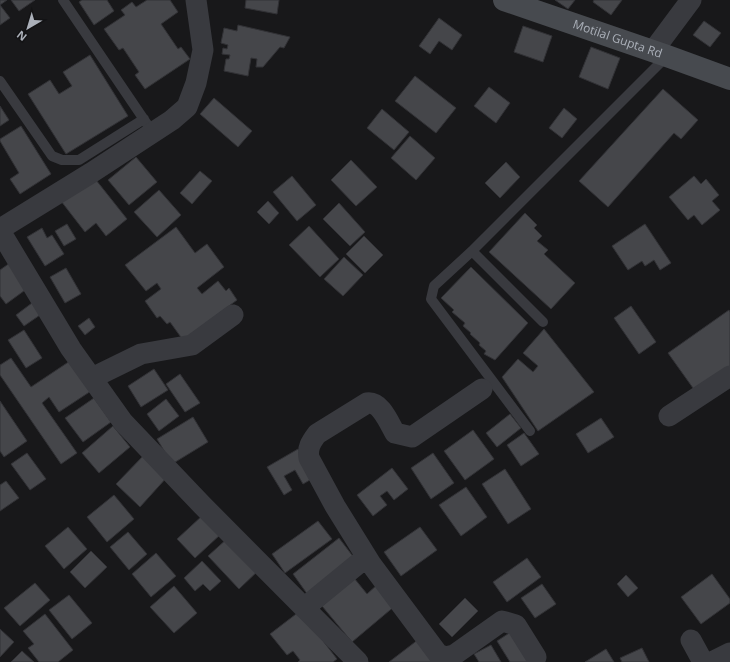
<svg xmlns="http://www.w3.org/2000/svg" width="730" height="662" font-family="'Open Sans',sans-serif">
<rect width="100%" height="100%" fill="#18181a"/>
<!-- building -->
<path fill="#45464a" stroke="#323236" d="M 0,0 L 7,0 L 0,5 L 10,18 L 0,25 Z
M 11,0 L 35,0 L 19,11 Z
M 82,0 L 107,0 L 114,11 L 94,25 L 79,2 Z
M 147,0 L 170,0 L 178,12 L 161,24 L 178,49 L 181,47 L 190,59 L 145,89 L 135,75 L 139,72 L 123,48 L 119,50 L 104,29 L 125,15 L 121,10 L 132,2 L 136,7 Z
M 246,0 L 279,0 L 277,14 L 245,8 Z
M 555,0 L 575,0 L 568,9 Z
M 594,0 L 622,0 L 611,15 L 593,2 Z
M 439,18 L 462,35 L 452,50 L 439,41 L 430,54 L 419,46 Z
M 704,21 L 721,33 L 710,47 L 693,35 Z
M 238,25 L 290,37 L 284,48 L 280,47 L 263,67 L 256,67 L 257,59 L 251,58 L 248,76 L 224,71 L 226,59 L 229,59 L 230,55 L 222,54 L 223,48 L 227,49 L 228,45 L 221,43 L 224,28 L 237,31 Z
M 523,26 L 552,36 L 543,62 L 514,52 Z
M 591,47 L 620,58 L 608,89 L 579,77 Z
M 90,55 L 128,116 L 66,154 L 28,94 L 50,80 L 59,94 L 72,86 L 63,72 Z
M 415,76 L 456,108 L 436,133 L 395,101 Z
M 489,87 L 510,103 L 496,123 L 474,106 Z
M 663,89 L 698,120 L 681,139 L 674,133 L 608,207 L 579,181 Z
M 214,98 L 252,131 L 238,147 L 200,114 Z
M 0,106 L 9,120 L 0,126 Z
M 564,108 L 577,119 L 562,138 L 549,128 Z
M 382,109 L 409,132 L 394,150 L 367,128 Z
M 21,126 L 51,174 L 20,194 L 10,179 L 19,173 L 0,141 L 0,139 Z
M 410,136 L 435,158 L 416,180 L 391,158 Z
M 136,157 L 157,182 L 129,205 L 108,180 Z
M 351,160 L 377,187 L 356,206 L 331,180 Z
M 506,162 L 520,177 L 500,198 L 485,183 Z
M 200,171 L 212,181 L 192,204 L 180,193 Z
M 292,176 L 316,205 L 297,221 L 273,192 Z
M 694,176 L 701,184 L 706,179 L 719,195 L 712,201 L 720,210 L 702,225 L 694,215 L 688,220 L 669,197 Z
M 96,180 L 127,219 L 106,236 L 96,223 L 85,232 L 61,201 Z
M 159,190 L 181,215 L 157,237 L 134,212 Z
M 268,201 L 279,213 L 269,224 L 257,212 Z
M 339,203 L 365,232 L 350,246 L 323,219 Z
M 525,213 L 537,225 L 534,228 L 542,236 L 537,241 L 548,250 L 544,254 L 575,283 L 551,309 L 489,252 Z
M 67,224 L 76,239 L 64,246 L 55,231 Z
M 645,224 L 671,263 L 660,270 L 654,260 L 645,266 L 642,261 L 628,270 L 612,246 Z
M 309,226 L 339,259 L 320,277 L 289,245 Z
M 176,227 L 195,253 L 207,244 L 224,267 L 197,288 L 202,294 L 218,281 L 226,291 L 229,288 L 237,300 L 183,340 L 170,322 L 167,324 L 160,316 L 157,318 L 145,301 L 161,289 L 157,283 L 146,291 L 125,265 Z
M 42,228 L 47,238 L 52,235 L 64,254 L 45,266 L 27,237 Z
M 364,236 L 383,255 L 365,273 L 346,254 Z
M 344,257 L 363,275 L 343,296 L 324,279 Z
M 14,260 L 32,285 L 6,304 L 0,296 L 0,270 Z
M 471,267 L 528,323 L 495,360 L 484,354 L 486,351 L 479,345 L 480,343 L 470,334 L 471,333 L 463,326 L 465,323 L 452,312 L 454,310 L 441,298 Z
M 66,268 L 81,294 L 65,303 L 50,277 Z
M 32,303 L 40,315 L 24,326 L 16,315 Z
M 631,306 L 656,342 L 639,354 L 614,318 Z
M 729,310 L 730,312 L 730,372 L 698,395 L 668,353 Z
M 89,318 L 95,327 L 85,335 L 78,326 Z
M 544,329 L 594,392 L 538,431 L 502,377 L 518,359 L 533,372 L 538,366 L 523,353 Z
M 24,330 L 42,358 L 26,368 L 8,340 Z
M 11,358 L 31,387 L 70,361 L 91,391 L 59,412 L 49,397 L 42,403 L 77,453 L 61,464 L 0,375 L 0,365 Z
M 154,369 L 168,390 L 141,407 L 128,386 Z
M 180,374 L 200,403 L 185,412 L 166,384 Z
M 94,398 L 111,422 L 83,442 L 65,418 Z
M 166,399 L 179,416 L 159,431 L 147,414 Z
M 0,401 L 27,441 L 4,457 L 0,451 Z
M 510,414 L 521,428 L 497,447 L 486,433 Z
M 193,417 L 208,442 L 172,464 L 157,439 Z
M 601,418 L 614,437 L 588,453 L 576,434 Z
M 113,426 L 130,447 L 99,473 L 82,453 Z
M 473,430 L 494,459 L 465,480 L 444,451 Z
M 524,433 L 539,454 L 521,466 L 507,445 Z
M 298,449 L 315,477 L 303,484 L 295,470 L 284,476 L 292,490 L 284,495 L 267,467 Z
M 27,453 L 46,479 L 30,490 L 11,464 Z
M 433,453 L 454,483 L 431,499 L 411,468 Z
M 145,454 L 168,476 L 140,507 L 116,484 Z
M 392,468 L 408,489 L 394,500 L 387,491 L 380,496 L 387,505 L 373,516 L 357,495 Z
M 505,469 L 531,509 L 508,524 L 482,484 Z
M 6,481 L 19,498 L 0,511 L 0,485 Z
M 466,487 L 487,517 L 461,536 L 439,505 Z
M 114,495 L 134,519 L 107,542 L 87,517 Z
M 203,515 L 221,534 L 195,558 L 177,539 Z
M 318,521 L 332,539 L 285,573 L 272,554 Z
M 68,527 L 87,549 L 64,569 L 45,546 Z
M 420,527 L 437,550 L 401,576 L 384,552 Z
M 128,532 L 147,554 L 129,570 L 110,547 Z
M 229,537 L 259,570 L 239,589 L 208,556 Z
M 339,538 L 355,559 L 308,595 L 293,574 Z
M 91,551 L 107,567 L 85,588 L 70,572 Z
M 156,553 L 176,576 L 151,597 L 132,574 Z
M 527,558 L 541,577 L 507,602 L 493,582 Z
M 202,561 L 221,581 L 210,591 L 203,584 L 195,591 L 184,578 Z
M 712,574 L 730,599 L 730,603 L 701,624 L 681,597 Z
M 626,575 L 638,588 L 628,597 L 617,584 Z
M 354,578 L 367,594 L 378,584 L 396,605 L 352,642 L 322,606 Z
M 35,583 L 50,600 L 20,626 L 4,608 Z
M 542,584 L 556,604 L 535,618 L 521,598 Z
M 174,586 L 197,613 L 174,633 L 150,607 Z
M 69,595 L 92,623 L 72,639 L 49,610 Z
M 465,598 L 478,611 L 452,637 L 439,624 Z
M 300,611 L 337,659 L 333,662 L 298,662 L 300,660 L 293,651 L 287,655 L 270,634 Z
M 45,614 L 73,650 L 58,662 L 39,662 L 28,648 L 34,644 L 23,631 Z
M 0,629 L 14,642 L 0,657 Z
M 514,630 L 534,662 L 510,662 L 497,641 Z
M 419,639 L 434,662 L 389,662 Z
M 491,645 L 501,662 L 479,662 L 474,654 Z
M 642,648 L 649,662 L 622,662 L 620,658 Z
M 606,649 L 614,662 L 585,662 Z
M 22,651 L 34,662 L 11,662 Z"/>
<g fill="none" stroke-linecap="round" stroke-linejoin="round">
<!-- lane -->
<path stroke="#393a3f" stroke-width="10" d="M 63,0 L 147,124
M 0,81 L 52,156 L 62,160 L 79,160 L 144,119
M 472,251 L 543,322
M 530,431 L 431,299 L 434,286 L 472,251 L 667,56"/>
<!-- street -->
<path stroke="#393a3f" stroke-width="21" d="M 653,51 L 691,0
M 0,229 L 91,173 L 172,120 L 187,107 L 196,83 L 203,50 L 196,0
M 0,231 L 71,349 L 123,422 L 202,505 L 358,662
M 92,378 L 141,354 L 192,345 L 233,315
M 669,416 L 730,376
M 371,564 L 335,506 L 309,458 C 307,448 311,442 317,434 L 367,403 C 381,401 389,423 395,433 L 412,437 L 482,389
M 304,608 L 359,563 L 364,562 L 371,564 L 438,654 L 446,657 L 454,655 L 502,621 L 516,625 L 536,657
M 691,640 L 703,662
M 712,662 L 730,653"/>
<!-- secondary -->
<path stroke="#474a4f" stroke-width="22" id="s1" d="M 504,0 L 667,56 L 730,79"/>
</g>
<g text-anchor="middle" stroke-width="3" stroke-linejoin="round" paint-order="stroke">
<!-- street labels -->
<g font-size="12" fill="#abb0b9" stroke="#131315">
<text dy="4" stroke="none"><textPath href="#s1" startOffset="120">Motilal Gupta Rd</textPath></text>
</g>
</g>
<!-- north arrow -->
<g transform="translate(28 28) rotate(218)" stroke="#131315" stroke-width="3" paint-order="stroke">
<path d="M0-3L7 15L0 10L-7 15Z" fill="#abb0b9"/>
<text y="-6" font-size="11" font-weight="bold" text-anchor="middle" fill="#abb0b9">N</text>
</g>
</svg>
